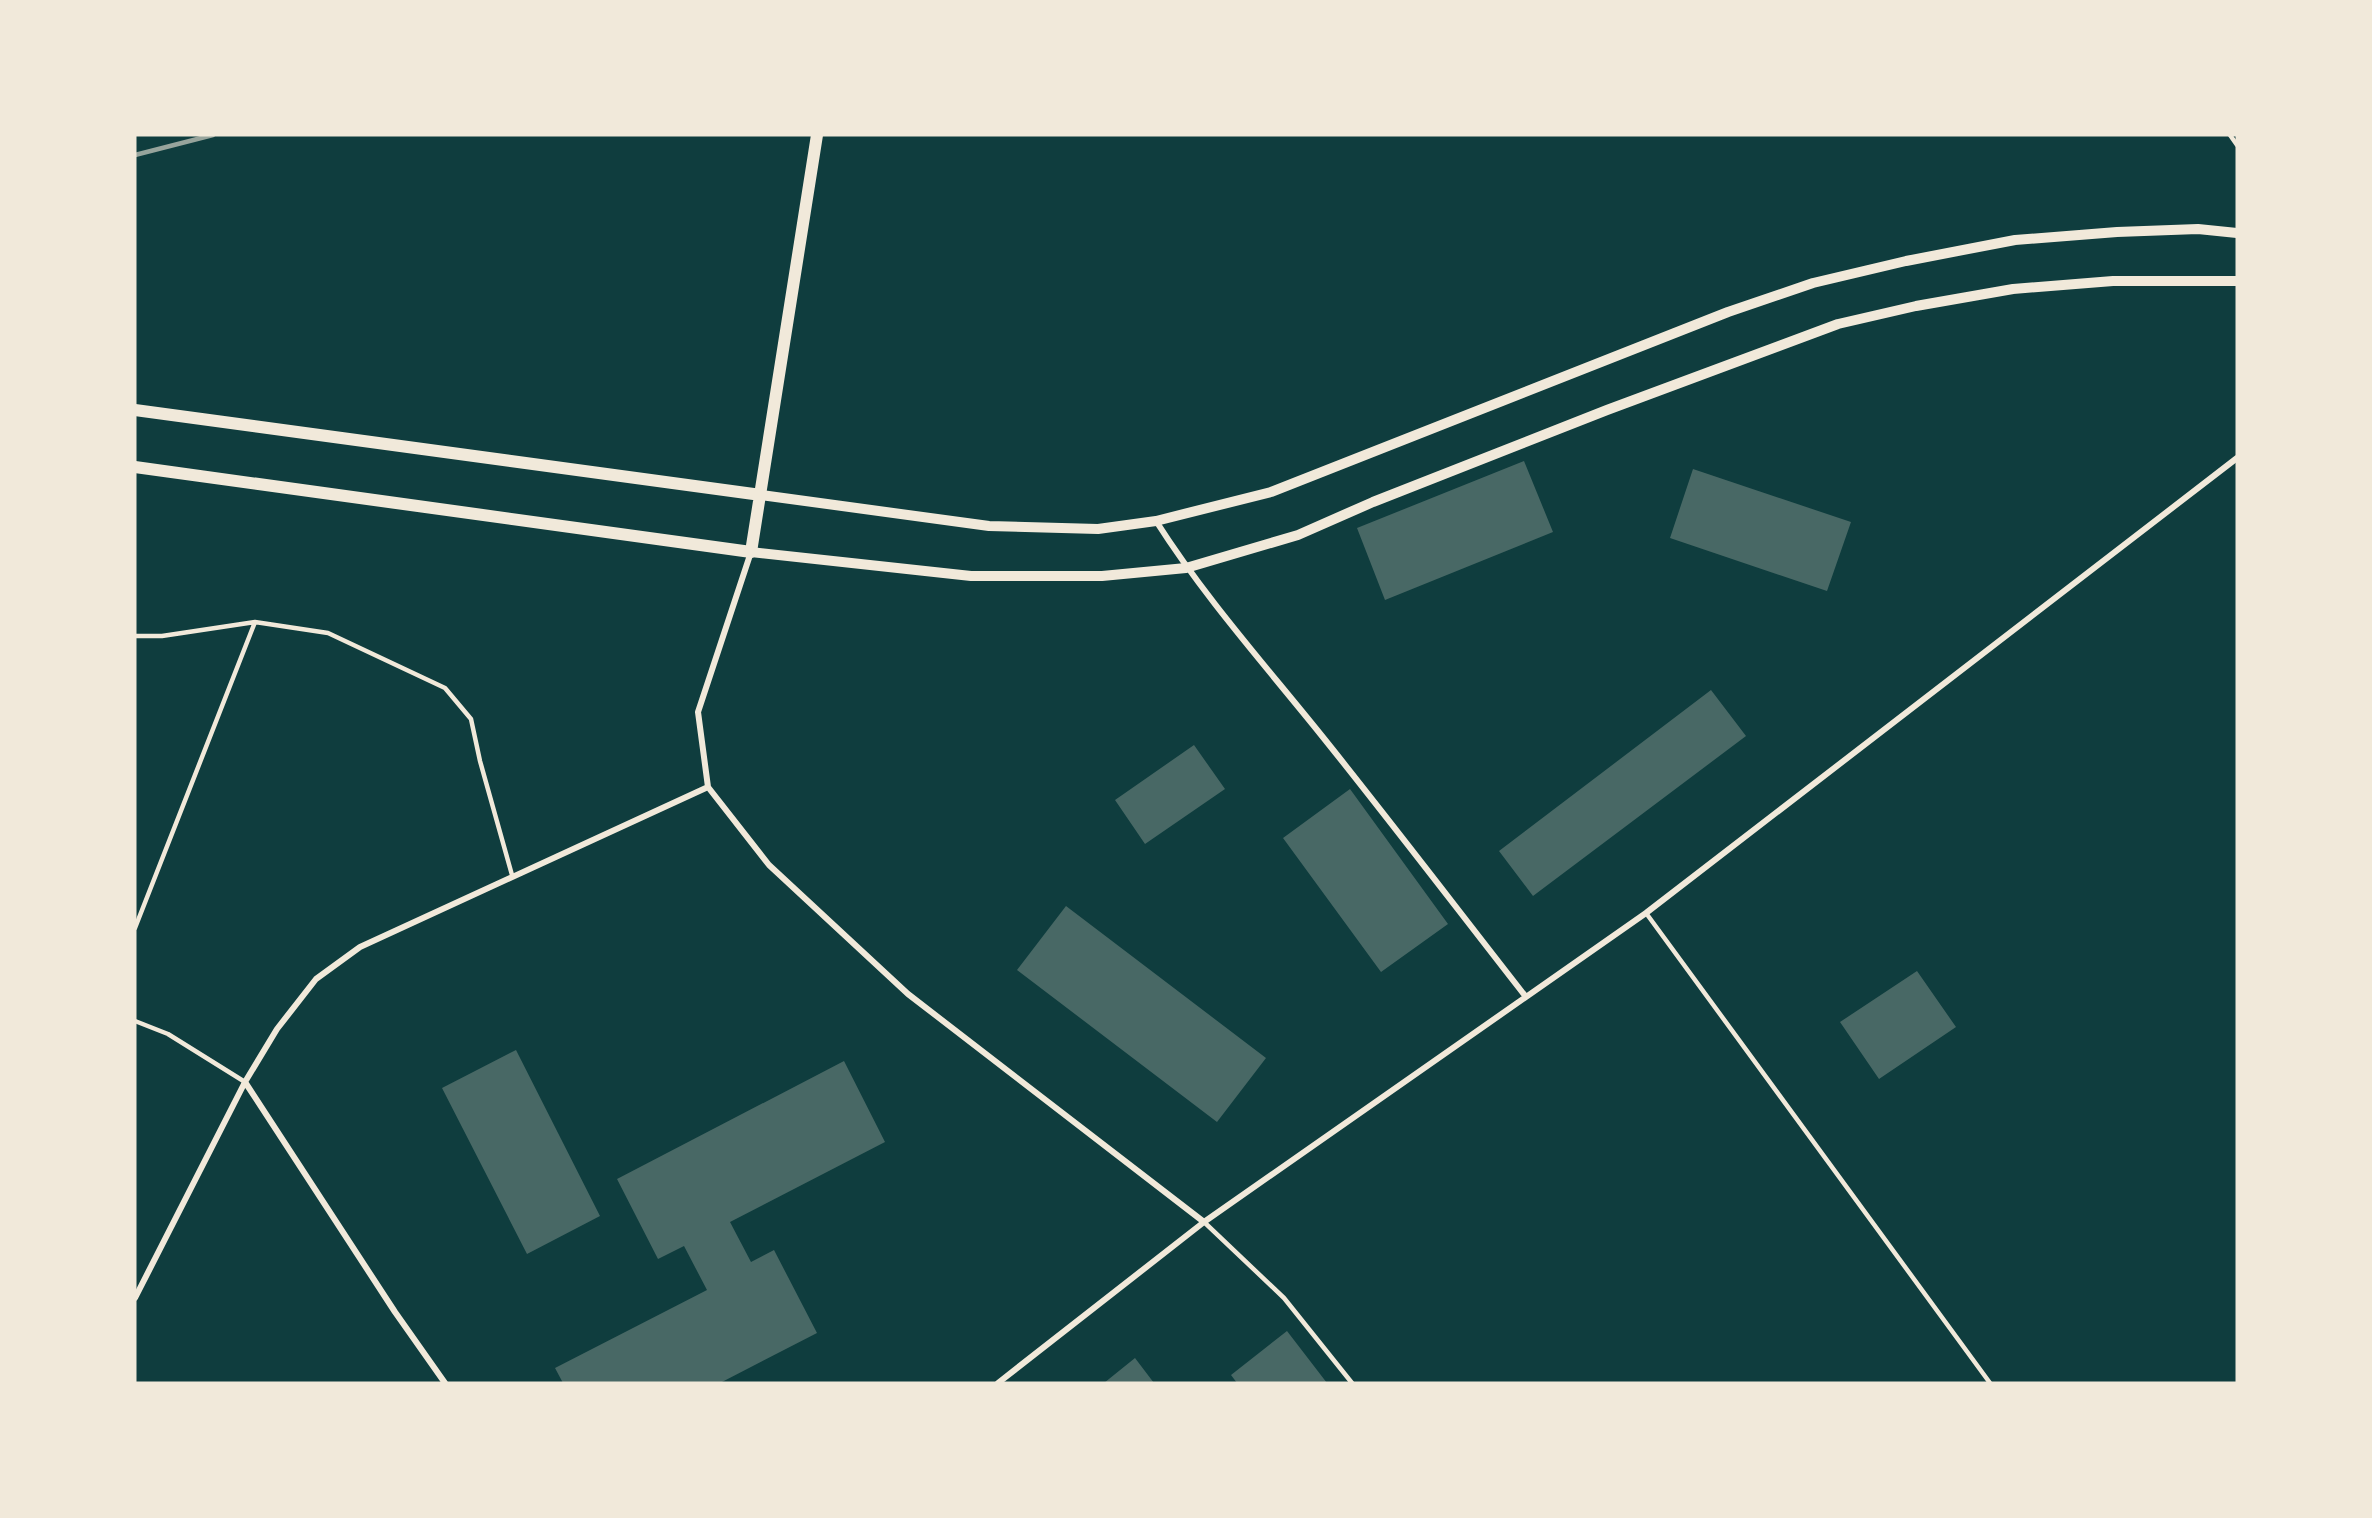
<svg xmlns="http://www.w3.org/2000/svg" width="2372" height="1518" font-family="'Golos Text',sans-serif">
<rect width="100%" height="100%" fill="#0f3d3e"/>
<!-- building -->
<path fill="#486865" d="M 1524,461 L 1553,532 L 1385,600 L 1357,528 Z
M 1693,469 L 1851,522 L 1827,591 L 1670,538 Z
M 1711,690 L 1746,736 L 1533,896 L 1499,851 Z
M 1194,745 L 1225,789 L 1145,844 L 1115,800 Z
M 1350,789 L 1448,924 L 1381,972 L 1283,838 Z
M 1066,906 L 1266,1058 L 1217,1122 L 1017,970 Z
M 1917,971 L 1956,1027 L 1879,1079 L 1840,1022 Z
M 516,1050 L 600,1216 L 527,1254 L 442,1088 Z
M 844,1061 L 885,1142 L 730,1222 L 751,1262 L 774,1250 L 817,1333 L 720,1383 L 563,1383 L 555,1368 L 707,1290 L 684,1246 L 658,1259 L 617,1179 Z
M 1287,1331 L 1327,1383 L 1237,1383 L 1231,1375 Z
M 1135,1358 L 1154,1383 L 1104,1383 Z"/>
<g fill="none" stroke-linecap="round" stroke-linejoin="round">
<!-- service -->
<path stroke="#f1e9da" stroke-width="4.5" d="M 2230,135 L 2237,145
M 135,636 L 162,636 L 255,622 L 328,633 L 445,688 L 471,719 L 480,761 L 512,875
M 1646,913 L 1990,1383
M 135,928 L 255,622
M 135,1021 L 168,1034 L 245,1082
M 1204,1222 L 1284,1298 L 1352,1383"/>
<!-- minor -->
<path stroke="#f1e9da" stroke-width="6" d="M 1156,521 C 1205,598 1265,665 1322,736 C 1391,822 1458,910 1526,997
M 751,552 L 698,712 L 708,787 L 769,865 L 908,994 L 1204,1222 L 1646,913 L 2237,458
M 245,1082 L 395,1312 L 445,1383
M 135,1298 L 245,1082 L 277,1029 L 316,979 L 360,947 L 708,787
M 998,1383 L 1204,1222"/>
<!-- tertiary -->
<path stroke="#f1e9da" stroke-width="10" d="M 761,495 L 989,526 L 1098,529 L 1156,521 L 1271,492 L 1728,312 L 1813,283 L 1906,261 L 2015,240 L 2117,232 L 2198,229 L 2237,233
M 751,552 L 971,576 L 1102,576 L 1186,568 L 1298,535 L 1373,502 L 1607,410 L 1838,324 L 1916,306 L 2013,289 L 2113,281 L 2237,281"/>
<!-- secondary -->
<path stroke="#f1e9da" stroke-width="12" d="M 135,410 L 761,495
M 135,467 L 751,552 L 817,135"/>
<!-- rail -->
<path stroke="#97a49c" stroke-width="4.5" d="M 135,155 L 213,135"/>
</g>
<!-- border -->
<rect width="2372" height="1518" fill="none" stroke="#f1e9da" stroke-width="273"/>
</svg>
